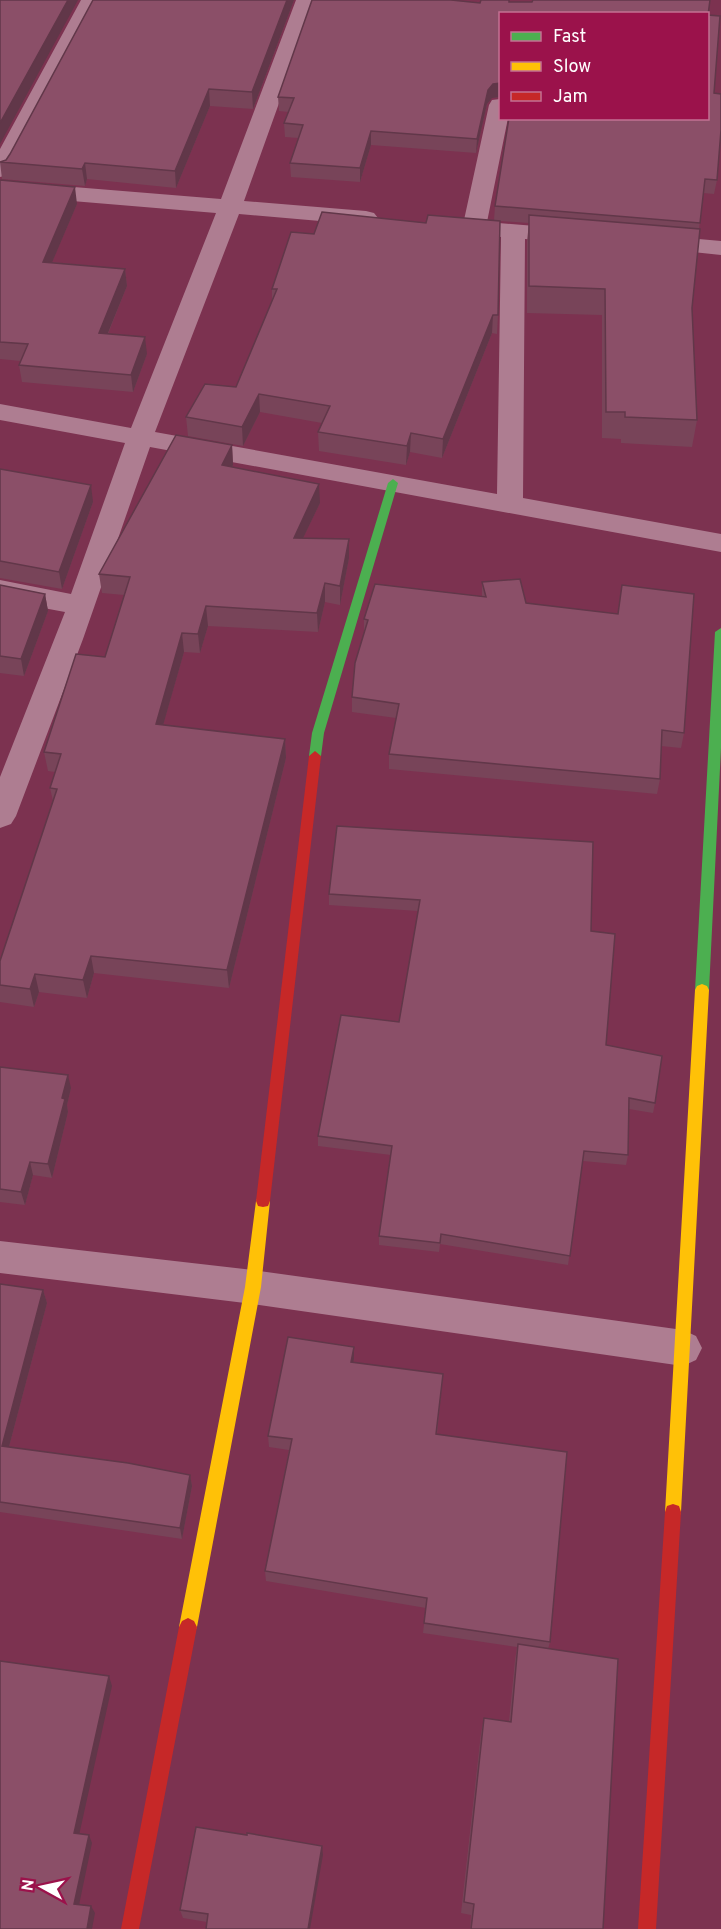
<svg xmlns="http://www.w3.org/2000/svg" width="721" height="1929" font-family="Overpass,sans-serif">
<rect width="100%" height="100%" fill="#7c3250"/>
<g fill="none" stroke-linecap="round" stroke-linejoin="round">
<!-- street -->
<path fill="#ae7d91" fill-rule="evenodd" d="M 81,0 L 101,0 L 11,170 L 8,175 L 0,177 L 0,149 Z
M 296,0 L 316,0 L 244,201 L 366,211 L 374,213 L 378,218 L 374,223 L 366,225 L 239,214 L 155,432 L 497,494 L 501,237 L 448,231 L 444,226 L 448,221 L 464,220 L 489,105 L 492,100 L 500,99 L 500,118 L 508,118 L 487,222 L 572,229 L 580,231 L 584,236 L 580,241 L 572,243 L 525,239 L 523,498 L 721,534 L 721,552 L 150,447 L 83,639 L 16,816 L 11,824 L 0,828 L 0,777 L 65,612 L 0,600 L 0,580 L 71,594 L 125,443 L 0,420 L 0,404 L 131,428 L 216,213 L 0,195 L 0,181 L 221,199 Z
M 654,235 L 721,241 L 721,255 L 646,247 L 642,242 L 646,237 Z
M 0,1241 L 253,1270 L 683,1330 L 696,1336 L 702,1348 L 696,1360 L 683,1366 L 253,1304 L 0,1273 Z"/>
<!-- fast -->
<path fill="#4caf50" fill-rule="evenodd" d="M 393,479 L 398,483 L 324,733 L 321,756 L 315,761 L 309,756 L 312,733 L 388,483 Z
M 721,628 L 721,748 L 709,990 L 707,994 L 697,994 L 695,990 L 715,632 Z"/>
<!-- slow -->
<path fill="#ffc107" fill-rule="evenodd" d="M 702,984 L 707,986 L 709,990 L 681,1512 L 679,1518 L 673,1520 L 667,1518 L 665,1512 L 695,990 L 697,986 Z
M 263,1195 L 268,1196 L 270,1201 L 261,1287 L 197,1627 L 194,1633 L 188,1636 L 182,1633 L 179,1627 L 245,1287 L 256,1201 L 258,1196 Z"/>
<!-- jam -->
<path fill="#c62828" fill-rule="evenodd" d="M 315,751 L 321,756 L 270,1201 L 268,1206 L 263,1207 L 258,1206 L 256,1201 L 309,756 Z
M 673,1504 L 679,1506 L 681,1512 L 656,1929 L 638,1929 L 665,1512 L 667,1506 Z
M 188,1618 L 194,1621 L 197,1627 L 139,1929 L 121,1929 L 179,1627 L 182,1621 Z"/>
</g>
<!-- wall -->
<path fill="#784459" d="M 294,0 L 253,109 L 210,106 L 176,188 L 87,179 L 85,186 L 2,179 L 0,162 L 6,160 L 10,154 Z
M 511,2 L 708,15 L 714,93 L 717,180 L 714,194 L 703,193 L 699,229 L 692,308 L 697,420 L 692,447 L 621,443 L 621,439 L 602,438 L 602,315 L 527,313 L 527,241 L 529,223 L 500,221 L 498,315 L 497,334 L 492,333 L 442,458 L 410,452 L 406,465 L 319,451 L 318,432 L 322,423 L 260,412 L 243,446 L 188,436 L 186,417 L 236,387 L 272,302 L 272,289 L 314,234 L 426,223 L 494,220 L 495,206 L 708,118 L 501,14 L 501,97 L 492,98 L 487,104 L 476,153 L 371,145 L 360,182 L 291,177 L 290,163 L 298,138 L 285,137 L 284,123 L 289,112 L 279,111 L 278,97 L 480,3 Z
M 0,180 L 77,204 L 52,262 L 125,269 L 127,286 L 108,334 L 147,354 L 133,392 L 22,382 L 19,365 L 21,361 L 0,359 Z
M 232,445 L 233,465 L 232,467 L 320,503 L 303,538 L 349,539 L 349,558 L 340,605 L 325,602 L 318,632 L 208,626 L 200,653 L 184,652 L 163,725 L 285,739 L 286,758 L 229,988 L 94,973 L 87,998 L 39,992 L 34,1007 L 0,1002 L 0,961 L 53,801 L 50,788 L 55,772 L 48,771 L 44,752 L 105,657 L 124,595 L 102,593 L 99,574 Z
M 0,469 L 93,502 L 62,589 L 0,578 Z
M 482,582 L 526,603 L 684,733 L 681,748 L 661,746 L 660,779 L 657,794 L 389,769 L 389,754 L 396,718 L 352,712 L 352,697 L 364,634 L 364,619 L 482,596 Z
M 0,585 L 45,594 L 48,611 L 24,676 L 0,673 Z
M 337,826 L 591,931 L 606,1045 L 655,1103 L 653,1113 L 629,1109 L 628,1155 L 626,1165 L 583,1161 L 568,1265 L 440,1244 L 439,1252 L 379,1245 L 379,1236 L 391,1155 L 318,1146 L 318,1136 L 399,1022 L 418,911 L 329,905 L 329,894 Z
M 0,1067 L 71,1088 L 67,1105 L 68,1112 L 52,1178 L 33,1175 L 25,1205 L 0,1202 Z
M 0,1284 L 43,1290 L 47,1303 L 9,1447 L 190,1475 L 192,1486 L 182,1539 L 0,1512 Z
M 354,1359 L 353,1362 L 443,1374 L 437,1434 L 550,1642 L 548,1649 L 603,1929 L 470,1929 L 471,1915 L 461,1913 L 481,1733 L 484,1718 L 509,1722 L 515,1660 L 517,1647 L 423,1633 L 426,1608 L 266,1581 L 265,1571 L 289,1450 L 269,1447 L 268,1436 Z
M 323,1855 L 207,1922 L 183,1918 L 180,1910 Z"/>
<!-- shaded-wall -->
<path fill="#613749" d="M 68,0 L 78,0 L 0,144 L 0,123 Z
M 287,0 L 294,0 L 253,109 L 252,92 Z
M 501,83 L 500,97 L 492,98 L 487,104 L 476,153 L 477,139 L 488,90 L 493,84 Z
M 209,89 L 210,106 L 176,188 L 175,171 Z
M 371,131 L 371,145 L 360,182 L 360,168 Z
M 85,163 L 87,179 L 85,186 L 82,169 Z
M 75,187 L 77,204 L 45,279 L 43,262 Z
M 125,269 L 127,286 L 101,350 L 99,333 Z
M 493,315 L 492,333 L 442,458 L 443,439 Z
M 145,337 L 147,354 L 133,392 L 131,375 Z
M 259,394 L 260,412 L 243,446 L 242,427 Z
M 411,433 L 410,452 L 406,465 L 407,446 Z
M 232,445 L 233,465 L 223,484 L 222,465 Z
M 319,484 L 320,503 L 294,557 L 294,538 Z
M 91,485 L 93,502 L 62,589 L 59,572 Z
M 349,539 L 349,558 L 340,605 L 340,586 Z
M 325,583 L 325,602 L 318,632 L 317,613 Z
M 45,594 L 48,611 L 24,676 L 21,659 Z
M 206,606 L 208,626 L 200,653 L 198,634 Z
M 182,633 L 184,652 L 158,743 L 156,724 Z
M 285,739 L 286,758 L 229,988 L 227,970 Z
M 91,956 L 94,973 L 87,998 L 83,980 Z
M 35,974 L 39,992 L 34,1007 L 30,989 Z
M 68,1075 L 71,1088 L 67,1105 L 68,1112 L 52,1178 L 48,1164 L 62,1098 Z
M 30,1162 L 33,1175 L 25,1205 L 21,1192 Z
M 43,1290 L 47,1303 L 6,1458 L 2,1446 Z
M 354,1347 L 354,1359 L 351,1373 L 351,1362 Z
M 190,1475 L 192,1486 L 182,1539 L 180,1528 Z
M 109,1676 L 112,1686 L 78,1840 L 74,1833 Z
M 89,1835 L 92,1843 L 78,1910 L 74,1904 Z
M 322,1846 L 323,1855 L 310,1929 L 308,1929 Z
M 91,1906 L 95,1913 L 92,1929 L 87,1929 Z"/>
<!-- building -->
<path fill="#8b4f68" stroke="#613749" stroke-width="1.5" d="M 0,0 L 68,0 L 0,123 Z
M 93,0 L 287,0 L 252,92 L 209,89 L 175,171 L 85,163 L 82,169 L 0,162 L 6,160 L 10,154 Z
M 312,0 L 451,0 L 480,3 L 481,0 L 509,0 L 509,2 L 532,2 L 533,0 L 710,0 L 708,15 L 720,16 L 714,93 L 721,94 L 721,130 L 717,180 L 705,179 L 700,223 L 495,206 L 509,118 L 708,118 L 708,14 L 501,14 L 501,83 L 493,84 L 488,90 L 477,139 L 371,131 L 360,168 L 290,163 L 303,125 L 284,123 L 294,98 L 278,97 Z
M 0,180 L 75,187 L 43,262 L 125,269 L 99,333 L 145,337 L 131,375 L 19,365 L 28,344 L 0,342 Z
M 322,212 L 426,223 L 428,215 L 500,221 L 498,315 L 493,315 L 443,439 L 411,433 L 407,446 L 318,432 L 330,406 L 259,394 L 242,427 L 186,417 L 205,384 L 236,387 L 277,289 L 272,289 L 291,232 L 314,234 Z
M 529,215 L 700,229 L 692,308 L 697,420 L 625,417 L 625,412 L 606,412 L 605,289 L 529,286 Z
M 176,435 L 232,445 L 222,465 L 319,484 L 294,538 L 349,539 L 340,586 L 325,583 L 317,613 L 206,606 L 198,634 L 182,633 L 156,724 L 285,739 L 227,970 L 91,956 L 83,980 L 35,974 L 30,989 L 0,985 L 0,961 L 57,789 L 50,788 L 61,754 L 44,752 L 76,654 L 105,657 L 130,577 L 99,574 Z
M 0,469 L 91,485 L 59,572 L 0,561 Z
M 520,579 L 526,603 L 618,614 L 622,585 L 694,594 L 684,733 L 662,730 L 660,779 L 389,754 L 399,704 L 352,697 L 355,663 L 368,620 L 364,619 L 375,584 L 486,597 L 482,582 Z
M 0,585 L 45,594 L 21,659 L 0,656 Z
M 337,826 L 593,842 L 591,931 L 615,934 L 606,1045 L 662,1056 L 655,1103 L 629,1098 L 628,1155 L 584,1151 L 570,1256 L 441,1234 L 440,1243 L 379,1236 L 392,1146 L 318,1136 L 341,1015 L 399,1022 L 420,900 L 329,894 Z
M 0,1067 L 68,1075 L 62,1098 L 65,1099 L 48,1164 L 30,1162 L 21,1192 L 0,1189 Z
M 0,1284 L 43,1290 L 2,1446 L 128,1463 L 190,1475 L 180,1528 L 0,1502 Z
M 288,1337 L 354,1347 L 351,1362 L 443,1374 L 436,1434 L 567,1452 L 550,1642 L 424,1623 L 427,1598 L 265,1571 L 292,1439 L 268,1436 Z
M 518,1644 L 618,1659 L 603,1929 L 471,1929 L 474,1904 L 464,1902 L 484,1718 L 511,1722 Z
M 0,1661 L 109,1676 L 74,1833 L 89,1835 L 74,1904 L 91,1906 L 87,1929 L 0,1929 Z
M 196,1827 L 247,1835 L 247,1833 L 322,1846 L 308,1929 L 206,1929 L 208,1914 L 180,1910 Z"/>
<!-- legend -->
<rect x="499" y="12" width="210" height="108" fill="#9b124b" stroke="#c37193" stroke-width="1.5"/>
<rect x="511" y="32" width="30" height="9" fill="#4caf50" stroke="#c37193" stroke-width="1.5"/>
<text x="553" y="42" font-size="18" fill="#ffffff">Fast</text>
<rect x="511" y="62" width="30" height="9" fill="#ffc107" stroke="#c37193" stroke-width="1.5"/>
<text x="553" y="72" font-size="18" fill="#ffffff">Slow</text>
<rect x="511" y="92" width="30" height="9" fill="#c62828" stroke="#c37193" stroke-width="1.5"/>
<text x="553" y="102" font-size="18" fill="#ffffff">Jam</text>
<!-- north arrow -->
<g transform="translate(42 1887) rotate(278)" stroke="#9b124b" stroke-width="4.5" paint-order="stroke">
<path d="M0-4.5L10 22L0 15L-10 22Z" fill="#ffffff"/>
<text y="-9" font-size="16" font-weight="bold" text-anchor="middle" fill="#ffffff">N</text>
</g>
</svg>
